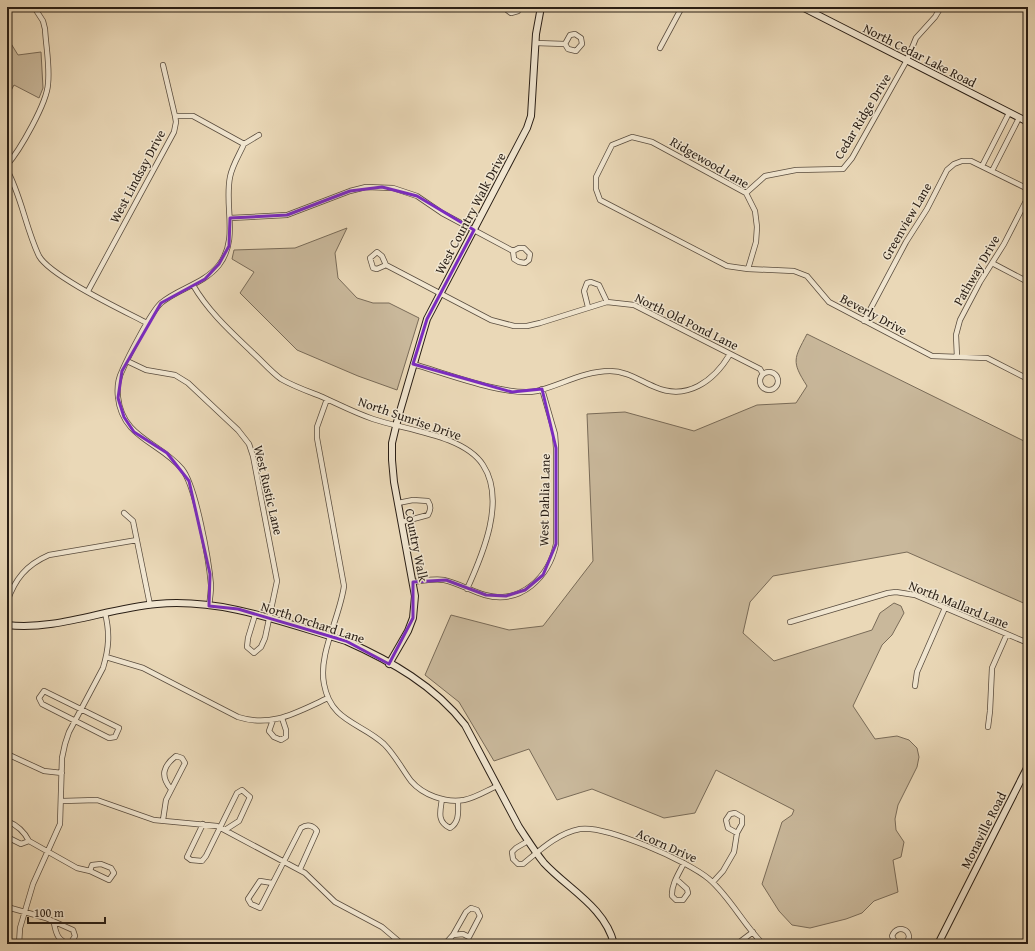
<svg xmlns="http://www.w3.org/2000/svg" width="1035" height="951" font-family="'Gentium Book Plus',serif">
<rect width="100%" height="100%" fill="#ead8b7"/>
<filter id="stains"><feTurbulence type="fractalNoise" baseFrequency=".005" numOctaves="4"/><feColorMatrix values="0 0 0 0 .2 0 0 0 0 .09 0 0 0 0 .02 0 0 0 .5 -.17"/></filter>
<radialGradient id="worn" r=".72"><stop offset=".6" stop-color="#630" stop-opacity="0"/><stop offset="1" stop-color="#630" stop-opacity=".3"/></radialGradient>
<!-- green -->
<path fill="#c9b89b" stroke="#796b58" d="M 7,37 L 18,55 L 41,52 L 43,88 L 39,98 L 14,85 L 7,98 Z
M 347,228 L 335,253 L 338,278 L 357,298 L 373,303 L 389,303 L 419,318 L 397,390 L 358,376 L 297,350 L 240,293 L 254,272 L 232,259 L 234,250 L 295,248 Z
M 807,334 L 1028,443 L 1028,605 L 907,552 L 773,576 L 750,602 L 743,633 L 774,661 L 872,630 L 880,613 L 894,603 L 901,606 L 904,613 L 892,635 L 882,645 L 853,706 L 875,739 L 897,736 L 909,740 L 917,748 L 919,757 L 917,767 L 898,805 L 895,819 L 896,830 L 904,842 L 901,857 L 893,860 L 898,892 L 874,901 L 862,913 L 846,919 L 810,928 L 792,925 L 779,911 L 762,884 L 782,822 L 792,815 L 794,810 L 716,770 L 695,813 L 664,818 L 592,789 L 557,800 L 529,749 L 494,761 L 459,702 L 425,675 L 451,615 L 509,630 L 543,626 L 593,561 L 587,414 L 625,412 L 694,431 L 757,405 L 796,403 L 807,386 C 791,361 794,359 807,334 Z"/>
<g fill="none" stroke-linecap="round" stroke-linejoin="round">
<!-- street casing -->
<g stroke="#594c3e" stroke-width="6">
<path id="street" d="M 506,7 L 507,10 L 511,13 L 518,11 L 519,7
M 192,8 L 192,7
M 575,34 L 581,38 L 582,44 L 576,51 L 568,49 L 565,44 L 570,35 Z
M 536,43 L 565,44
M 660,48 L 682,7
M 175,116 L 193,116 L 244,144
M 244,144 L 259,135
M 7,165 C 20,150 47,103 48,84 C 50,66 46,47 45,29 L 43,21 L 34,7
M 982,166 L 1009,113
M 7,170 C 21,195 26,229 39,256 C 50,276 124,311 147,323
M 992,171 L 1019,118
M 746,193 L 765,176 L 796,170 L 843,169 L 852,158 L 907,60 L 916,38 L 935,17 L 941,7
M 230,218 L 287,215 L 350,191 L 366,187 L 393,188 L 417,196 L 442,213 L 513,251
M 519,248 L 524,248 L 530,254 L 529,260 L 525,263 L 519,262 L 514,259 L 513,251 Z
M 377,252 L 382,256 L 386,265 L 377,269 L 373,268 L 370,258 Z
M 992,263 L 1028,282
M 386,265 L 491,320 L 514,326 L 527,326 L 540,323 L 607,302 L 634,305 L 760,369 L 763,374
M 748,269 L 756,242 L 757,227 L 755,211 L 746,193 L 652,142 L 632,137 L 612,145 L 596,177 L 596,189 L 600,200 L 727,266 L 748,269 L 794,271 L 807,276 L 829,302 L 932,356 L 987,358 L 1028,379
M 193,285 C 208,311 230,331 252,352 C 262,361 271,372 281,379 C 293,386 307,391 320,396 C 338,404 355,413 373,419 C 405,430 464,435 483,465 C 506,500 483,554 467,589
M 88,291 L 174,132 L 176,122 L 175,116 L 163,65
M 588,307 L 584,291 L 587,283 L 591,282 L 599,285 L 607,302
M 864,321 L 906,242 L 927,209 L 947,170 L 954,164 L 962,161 L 971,161 L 1028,189
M 957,357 L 956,335 L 960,320 L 980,282 L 1004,244 L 1028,197
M 127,361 L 146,370 L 175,375 L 188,383 L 238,430 L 249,444 L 253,456 L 277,581 L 265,638 L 261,647 L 254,653 L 247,647 L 248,638 L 255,615
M 413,364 C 445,373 506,397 537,391 C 561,385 584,371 610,371 C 627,371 640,381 655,387 C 687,401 714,381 730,354
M760 381a9 9 0 1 1 18 0a9 9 0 1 1-18 0Z
M 327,399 L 317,427 L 317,438 L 344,586 C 340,617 318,654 324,684 C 331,722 360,722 384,744 C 395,755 402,769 411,781 C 423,795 445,803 464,800 C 475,798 486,791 497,786
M 398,503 L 413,500 L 428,501 C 431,506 431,509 428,515 L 402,522
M 124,513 L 133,521 L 150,605
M 413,582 C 423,581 434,578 444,580 C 458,583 471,591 485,595 C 521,605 549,577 556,544 L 556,448 L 555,434 L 542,389
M 7,602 C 15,579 26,565 49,555 L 137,540
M 209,606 C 210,599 211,592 211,585 C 209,561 196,486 182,469 C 160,442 122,438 118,397 C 117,388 118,379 122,371 C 128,357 151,312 161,303 C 179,288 204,284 219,265 C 239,239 224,207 230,177 C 232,166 239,155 244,144
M 790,622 L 888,593 L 896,592 L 915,595 L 1028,643
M 106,657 L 143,668 L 238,717 C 272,728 297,712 328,698
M 915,686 L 917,672 L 945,608
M 44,691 L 117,727 L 119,728 L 115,737 L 109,738 L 42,704 L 39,698 Z
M 273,720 L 269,731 L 274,737 L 281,740 L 286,737 L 286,730 L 282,718
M 988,727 L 990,711 L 992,668 L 1007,634
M 7,754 L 44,771 L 62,773
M 442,799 C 440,812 437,822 450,828 C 460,822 458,811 458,801
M 62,801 L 97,800 L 154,820 L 217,826 L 305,873 L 335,902 L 382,927 L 402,944
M 163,820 L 166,800 L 185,763 L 182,758 L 176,756 C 163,766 160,776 171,789
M 7,821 C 17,825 24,831 29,841
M 203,824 L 187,857 L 191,860 L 202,861 L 206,856 L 237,793 L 242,790 L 250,797 L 239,821 L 225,830
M 7,837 L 21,844 L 29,841
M 29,841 L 77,868 L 90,871 L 109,880 L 114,873 L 111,868 L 101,864 L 92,865 L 90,871
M 528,841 L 516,848 L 512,852 L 513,859 L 518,864 L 523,864 C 540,850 558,833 580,829 C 606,825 688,861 709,879 C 730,897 743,924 763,944
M 676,879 L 687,889 L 688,893 L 683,900 L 676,900 L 672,896 C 671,885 679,873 684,863
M 713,882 L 723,871 L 734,852 L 737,833 L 742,824 L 742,817 L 735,813 L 730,814 L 726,820 L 728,828 L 737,833
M 272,883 L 260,881 L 248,899 L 251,904 L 260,908 L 301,828 C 307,824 313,825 317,831 L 300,869
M 7,907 L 46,918 L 73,930 L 75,936 L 70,944 C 58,941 56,934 54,923
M 19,944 L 20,928 L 33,884 L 60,824 L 62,758 L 65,744 L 69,732 L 103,668 C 109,648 110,633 105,613
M 445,944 L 453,935 L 463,934 L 469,937 L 480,916 L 477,910 L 471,908 L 466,912 L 453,935
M 737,944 L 753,932
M 896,944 L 892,936 C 898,921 917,933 905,944"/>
</g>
<!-- secondary casing -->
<g stroke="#291e15" stroke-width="8">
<path id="secondary" d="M 802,7 L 1028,122
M 7,625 C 57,631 107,608 157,604 C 222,598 285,623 346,641 C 391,661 435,686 465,725 L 519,827 C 527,839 535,852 544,863 C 568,889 605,907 614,944
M 389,664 L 408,631 L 413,618 L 415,596 L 394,482 L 392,460 L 392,443 L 398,418 L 427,319 L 527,128 L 531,116 L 536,34 L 541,7
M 938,944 L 1028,766"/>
</g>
<!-- street -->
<use href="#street" stroke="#f1e6d0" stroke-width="4.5"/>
<!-- secondary -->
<use href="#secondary" stroke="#f1e6d0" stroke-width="6"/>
</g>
<!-- marked area -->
<path fill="none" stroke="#7b2cbf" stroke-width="3" stroke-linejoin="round" d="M 382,187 L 417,196 L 474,230 L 427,319 L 413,364 L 512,392 L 542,389 L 556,448 L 556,544 L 543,575 L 525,590 L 506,596 L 486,595 L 446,580 L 413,582 L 413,618 L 389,664 L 346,641 L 238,609 L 209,606 L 210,574 L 189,481 L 167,453 L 134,432 L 124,417 L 118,398 L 122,371 L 161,303 L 205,279 L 219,264 L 229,246 L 230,218 L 287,215 L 350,191 Z"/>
<g text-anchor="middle" stroke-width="3" stroke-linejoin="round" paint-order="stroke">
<!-- street labels -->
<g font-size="13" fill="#291e15" stroke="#f1e6d0">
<text transform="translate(920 55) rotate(27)" y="5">North Cedar Lake Road</text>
<text transform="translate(862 116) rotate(-59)" y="5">Cedar Ridge Drive</text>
<text transform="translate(710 162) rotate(30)" y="5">Ridgewood Lane</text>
<text transform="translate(137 176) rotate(-62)" y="5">West Lindsay Drive</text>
<text transform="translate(470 213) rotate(-62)" y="5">West Country Walk Drive</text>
<text transform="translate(906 221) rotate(-60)" y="5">Greenview Lane</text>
<text transform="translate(976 270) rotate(-60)" y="5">Pathway Drive</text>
<text transform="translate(874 314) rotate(28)" y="5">Beverly Drive</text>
<text transform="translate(687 321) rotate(26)" y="5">North Old Pond Lane</text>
<text transform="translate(410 418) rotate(19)" y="5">North Sunrise Drive</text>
<text transform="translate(269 490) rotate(77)" y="5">West Rustic Lane</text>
<text transform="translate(544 500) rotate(-89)" y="5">West Dahlia Lane</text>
<text transform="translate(417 545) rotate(79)" y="5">Country Walk</text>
<text transform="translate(959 604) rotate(22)" y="5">North Mallard Lane</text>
<text transform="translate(313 622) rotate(18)" y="5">North Orchard Lane</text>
<text transform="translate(983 830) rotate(-63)" y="5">Monaville Road</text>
<text transform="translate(667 845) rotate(24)" y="5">Acorn Drive</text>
</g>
</g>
<!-- margin -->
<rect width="1035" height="951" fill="none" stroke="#ead8b7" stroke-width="24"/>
<rect x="8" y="8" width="1019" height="935" fill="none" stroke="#291e15" stroke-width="2"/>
<rect x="12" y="12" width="1011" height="927" fill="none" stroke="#291e15"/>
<!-- scale -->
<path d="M28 917v6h77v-6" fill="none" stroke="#291e15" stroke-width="2"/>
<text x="34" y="917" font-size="12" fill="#291e15" stroke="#f1e6d0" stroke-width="3" paint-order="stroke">100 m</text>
<rect width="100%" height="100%" filter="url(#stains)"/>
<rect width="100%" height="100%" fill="url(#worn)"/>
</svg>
